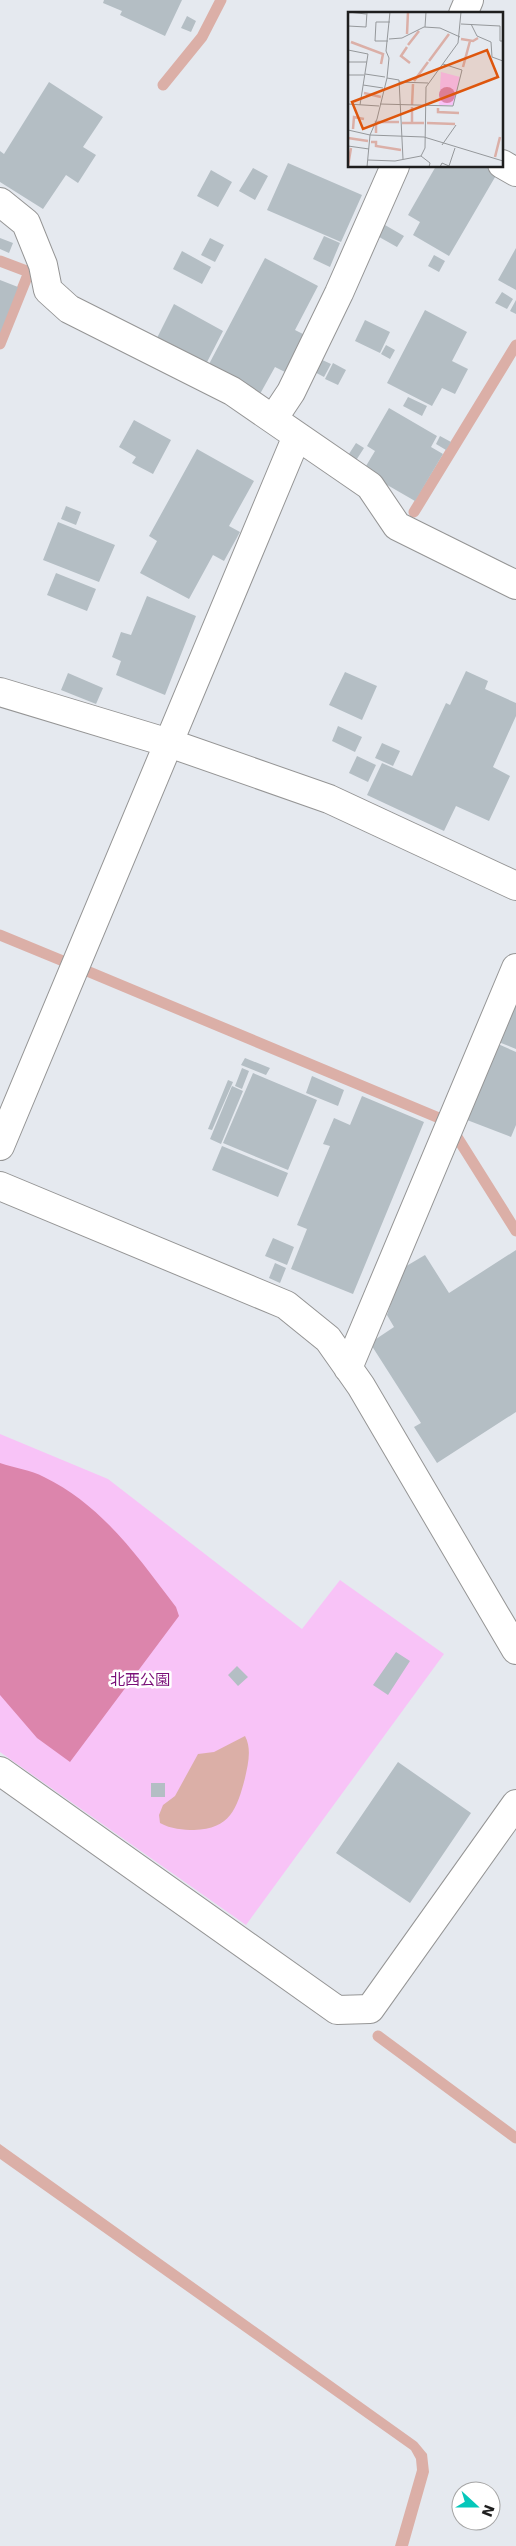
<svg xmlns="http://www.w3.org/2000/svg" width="516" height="2546" font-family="'DejaVu Sans','Noto Sans JP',sans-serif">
<rect width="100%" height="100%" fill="#e5e9ef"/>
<!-- park -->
<path fill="#f8c3f7" d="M 0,1434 L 108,1479 L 302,1629 L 340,1580 L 444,1654 L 246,1925 L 0,1752 Z"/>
<!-- pitch -->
<path fill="#dc85ac" d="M 0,1463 C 14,1468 31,1470 44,1477 C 103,1506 137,1556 176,1607 L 179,1616 L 70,1762 L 37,1738 L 0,1695 Z"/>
<!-- water -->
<path fill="#dbafa7" d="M 245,1736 C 252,1749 248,1764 245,1778 C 237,1809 230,1829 194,1830 C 183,1830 171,1829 160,1823 L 159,1815 L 163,1805 L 175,1796 L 198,1754 L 214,1752 Z
M 0,2144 L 417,2442 L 427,2454 L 429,2472 L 408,2546 L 395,2546 L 417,2470 L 416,2459 L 411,2450 L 0,2159 Z"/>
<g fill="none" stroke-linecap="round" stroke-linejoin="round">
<!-- stream -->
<path stroke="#dbafa7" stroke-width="11" d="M 163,85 L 202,37 L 221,0
M 0,261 L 29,272 L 0,344
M 414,512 L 516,345
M 0,935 L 63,961
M 87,971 L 439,1118
M 457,1137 L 516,1231
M 378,2036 L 516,2138"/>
</g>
<!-- building -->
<path fill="#b4bec4" d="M 104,0 L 182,0 L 165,36 L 120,15 L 122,11 L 103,3 Z
M 187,16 L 196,21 L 191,32 L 181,28 Z
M 49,82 L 103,117 L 83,147 L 96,155 L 78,183 L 66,175 L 43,209 L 0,182 L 0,151 L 4,154 Z
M 288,163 L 362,195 L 341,242 L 267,210 Z
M 436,166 L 488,166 L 498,172 L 449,256 L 413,235 L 420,222 L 408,215 Z
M 253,168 L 268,176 L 255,200 L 239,191 Z
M 211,170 L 232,182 L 218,207 L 197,196 Z
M 378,221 L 404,236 L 397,247 L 372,233 Z
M 324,236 L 340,243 L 330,267 L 313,259 Z
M 0,238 L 13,243 L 9,253 L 0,249 Z
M 210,238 L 224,245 L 215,262 L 201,255 Z
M 516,248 L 516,290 L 498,280 Z
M 182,251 L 211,267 L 202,284 L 173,269 Z
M 434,255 L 445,261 L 439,272 L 428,266 Z
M 265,258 L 318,286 L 295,330 L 309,337 L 289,374 L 275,367 L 260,394 L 208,366 Z
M 0,280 L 18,287 L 0,333 Z
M 502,292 L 513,299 L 507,309 L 495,303 Z
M 516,300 L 516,314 L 510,311 Z
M 174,304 L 223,331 L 205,366 L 156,340 Z
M 425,310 L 467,332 L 452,361 L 468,369 L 455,394 L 442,388 L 432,406 L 387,383 Z
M 365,320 L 390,332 L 380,353 L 355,341 Z
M 386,345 L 395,350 L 390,359 L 381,354 Z
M 316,357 L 331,364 L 324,377 L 309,369 Z
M 333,363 L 346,370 L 338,385 L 325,379 Z
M 408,397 L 427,406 L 422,416 L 403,406 Z
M 389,408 L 437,436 L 431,447 L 443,454 L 415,501 L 363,471 L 375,451 L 367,446 Z
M 134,420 L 171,440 L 153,474 L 132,463 L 136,457 L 119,447 Z
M 440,436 L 451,442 L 446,450 L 436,444 Z
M 356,443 L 364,448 L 355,462 L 347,457 Z
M 197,449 L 254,481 L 229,526 L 240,532 L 224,561 L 213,555 L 189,599 L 140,573 L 157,541 L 149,536 Z
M 66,506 L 81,512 L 76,525 L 61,519 Z
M 58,522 L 115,545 L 99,582 L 43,560 Z
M 56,573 L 96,589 L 87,611 L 47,595 Z
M 147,596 L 196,616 L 165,695 L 116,675 L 121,661 L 112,657 L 121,632 L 131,635 Z
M 466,671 L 488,681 L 485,689 L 516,703 L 516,716 L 493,767 L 510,776 L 489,821 L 456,806 L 444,831 L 367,795 L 382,763 L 412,776 L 446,703 L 450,705 Z
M 345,672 L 377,686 L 362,720 L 329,705 Z
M 68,673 L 103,688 L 96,704 L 61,690 Z
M 338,726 L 362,737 L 355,752 L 332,741 Z
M 382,743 L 400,751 L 393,766 L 375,758 Z
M 357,756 L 376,765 L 368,782 L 349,773 Z
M 516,993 L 516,1049 L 496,1041 Z
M 498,1044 L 516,1052 L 516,1125 L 511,1137 L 467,1120 Z
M 245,1058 L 270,1068 L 266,1075 L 241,1065 Z
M 242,1068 L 249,1071 L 242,1089 L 235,1086 Z
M 253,1073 L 317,1100 L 288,1170 L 223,1143 Z
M 312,1076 L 344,1090 L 338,1106 L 306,1093 Z
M 228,1080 L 233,1082 L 212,1130 L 208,1129 Z
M 232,1086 L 243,1091 L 221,1144 L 210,1139 Z
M 362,1096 L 424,1122 L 353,1294 L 291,1269 L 307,1229 L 297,1225 L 330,1146 L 323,1144 L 334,1118 L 350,1125 Z
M 222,1146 L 288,1173 L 278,1197 L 212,1170 Z
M 273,1238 L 294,1247 L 287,1265 L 265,1256 Z
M 516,1250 L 516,1412 L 437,1463 L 414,1427 L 421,1423 L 370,1343 L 394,1327 L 387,1315 L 403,1268 L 425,1255 L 449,1293 Z
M 275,1263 L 286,1268 L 280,1283 L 269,1278 Z
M 396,1652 L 410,1661 L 388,1695 L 373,1685 Z
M 237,1666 L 248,1677 L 238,1686 L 228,1675 Z
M 398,1762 L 471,1813 L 410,1903 L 336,1853 Z
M 151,1783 L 165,1783 L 165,1797 L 151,1797 Z"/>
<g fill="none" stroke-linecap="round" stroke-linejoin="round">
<!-- minor casing -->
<g stroke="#959595" stroke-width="30">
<path id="minor" d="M 463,14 L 469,0
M 502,164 L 516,172
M 0,202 L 26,223 L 43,265 L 48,290 L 69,309 L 232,391 L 370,486 L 397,526 L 516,585
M 273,419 L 291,392 L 339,293 L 395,166
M 0,692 L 169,743 L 329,799 L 516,886
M 0,1146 L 297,436
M 0,1186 L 286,1305 L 328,1339 L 361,1386 L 516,1650
M 348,1368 L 516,968
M 0,1771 L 337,2010 L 370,2009 L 516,1804"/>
</g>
<!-- minor -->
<use href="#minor" stroke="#fff" stroke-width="28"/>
</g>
<g text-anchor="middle" stroke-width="5" stroke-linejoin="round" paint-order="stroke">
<!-- park labels -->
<g font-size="15" fill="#7a0f78" stroke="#fff">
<text x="140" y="1685">北西公園</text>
</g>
</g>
<!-- overview -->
<g transform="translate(348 12)">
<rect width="155" height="155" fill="#e5e9ef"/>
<path d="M 93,60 L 112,65 L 105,93 L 91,93 Z" fill="#f8c3f7"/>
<path d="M91 83a8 8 0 1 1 16 0a8 8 0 1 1-16 0Z" fill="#dc85ac"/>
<path fill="none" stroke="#dbafa7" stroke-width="2.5" d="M 59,22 L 60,0M 113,27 L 125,29 L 130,26M 3,30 L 35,42 L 33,52M 60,33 L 71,19M 59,35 L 53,44 L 62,51M 81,49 L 101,22M 115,55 L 122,29M 66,69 L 80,50M 16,81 L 33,85M 64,93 L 65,72M 90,96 L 90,100 L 111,101M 54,111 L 76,111M 64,111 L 64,95M 79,111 L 107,112M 5,117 L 6,105 L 16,107M 28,121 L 28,110 L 51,110M 0,126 L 20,129M 23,130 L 28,130 L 28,134 L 53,138M 147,145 L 152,125M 0,154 L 3,136"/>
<path fill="none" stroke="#95989b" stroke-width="1" d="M 0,0 L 18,2M 113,12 L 152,14 L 152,29 L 155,29M 123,12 L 129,24 L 143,30 L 144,45 L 155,49M 0,14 L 18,15 L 19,0M 77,15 L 78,0M 41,27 L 54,26 L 76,15 L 92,16 L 112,25M 40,29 L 27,29 L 28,10 L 42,10M 0,38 L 20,42 L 12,93M 0,50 L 19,50M 17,62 L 37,65M 0,63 L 16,63M 39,66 L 51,68 L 55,147M 51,70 L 80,71M 15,73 L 35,76M 0,92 L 31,94M 32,92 L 105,94 L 114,58 L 95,52M 0,118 L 22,123 L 76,125 L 155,149M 94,133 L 108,113M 0,134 L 21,137M 20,148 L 47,149 L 73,144M 19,155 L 22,123 L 29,107 L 39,66 L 41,46 L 38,39 L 42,0M 81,155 L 82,151 L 73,144 L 77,136 L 78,75 L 110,31 L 113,0M 92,155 L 94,151 L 101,154 L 107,136"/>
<path fill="#de560d" fill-opacity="0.15" stroke="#de560d" stroke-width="2.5" d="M 139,38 L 150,65 L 15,117 L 4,90 Z"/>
<rect width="155" height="155" fill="none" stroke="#1e1e1e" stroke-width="2.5"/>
</g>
<!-- north arrow -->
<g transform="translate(476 2506) rotate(111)"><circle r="24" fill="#ffffff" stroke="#a5a5a5"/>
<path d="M0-4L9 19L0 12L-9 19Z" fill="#06c7ba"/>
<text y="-8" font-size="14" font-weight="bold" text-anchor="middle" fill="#1e1e1e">N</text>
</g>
</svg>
